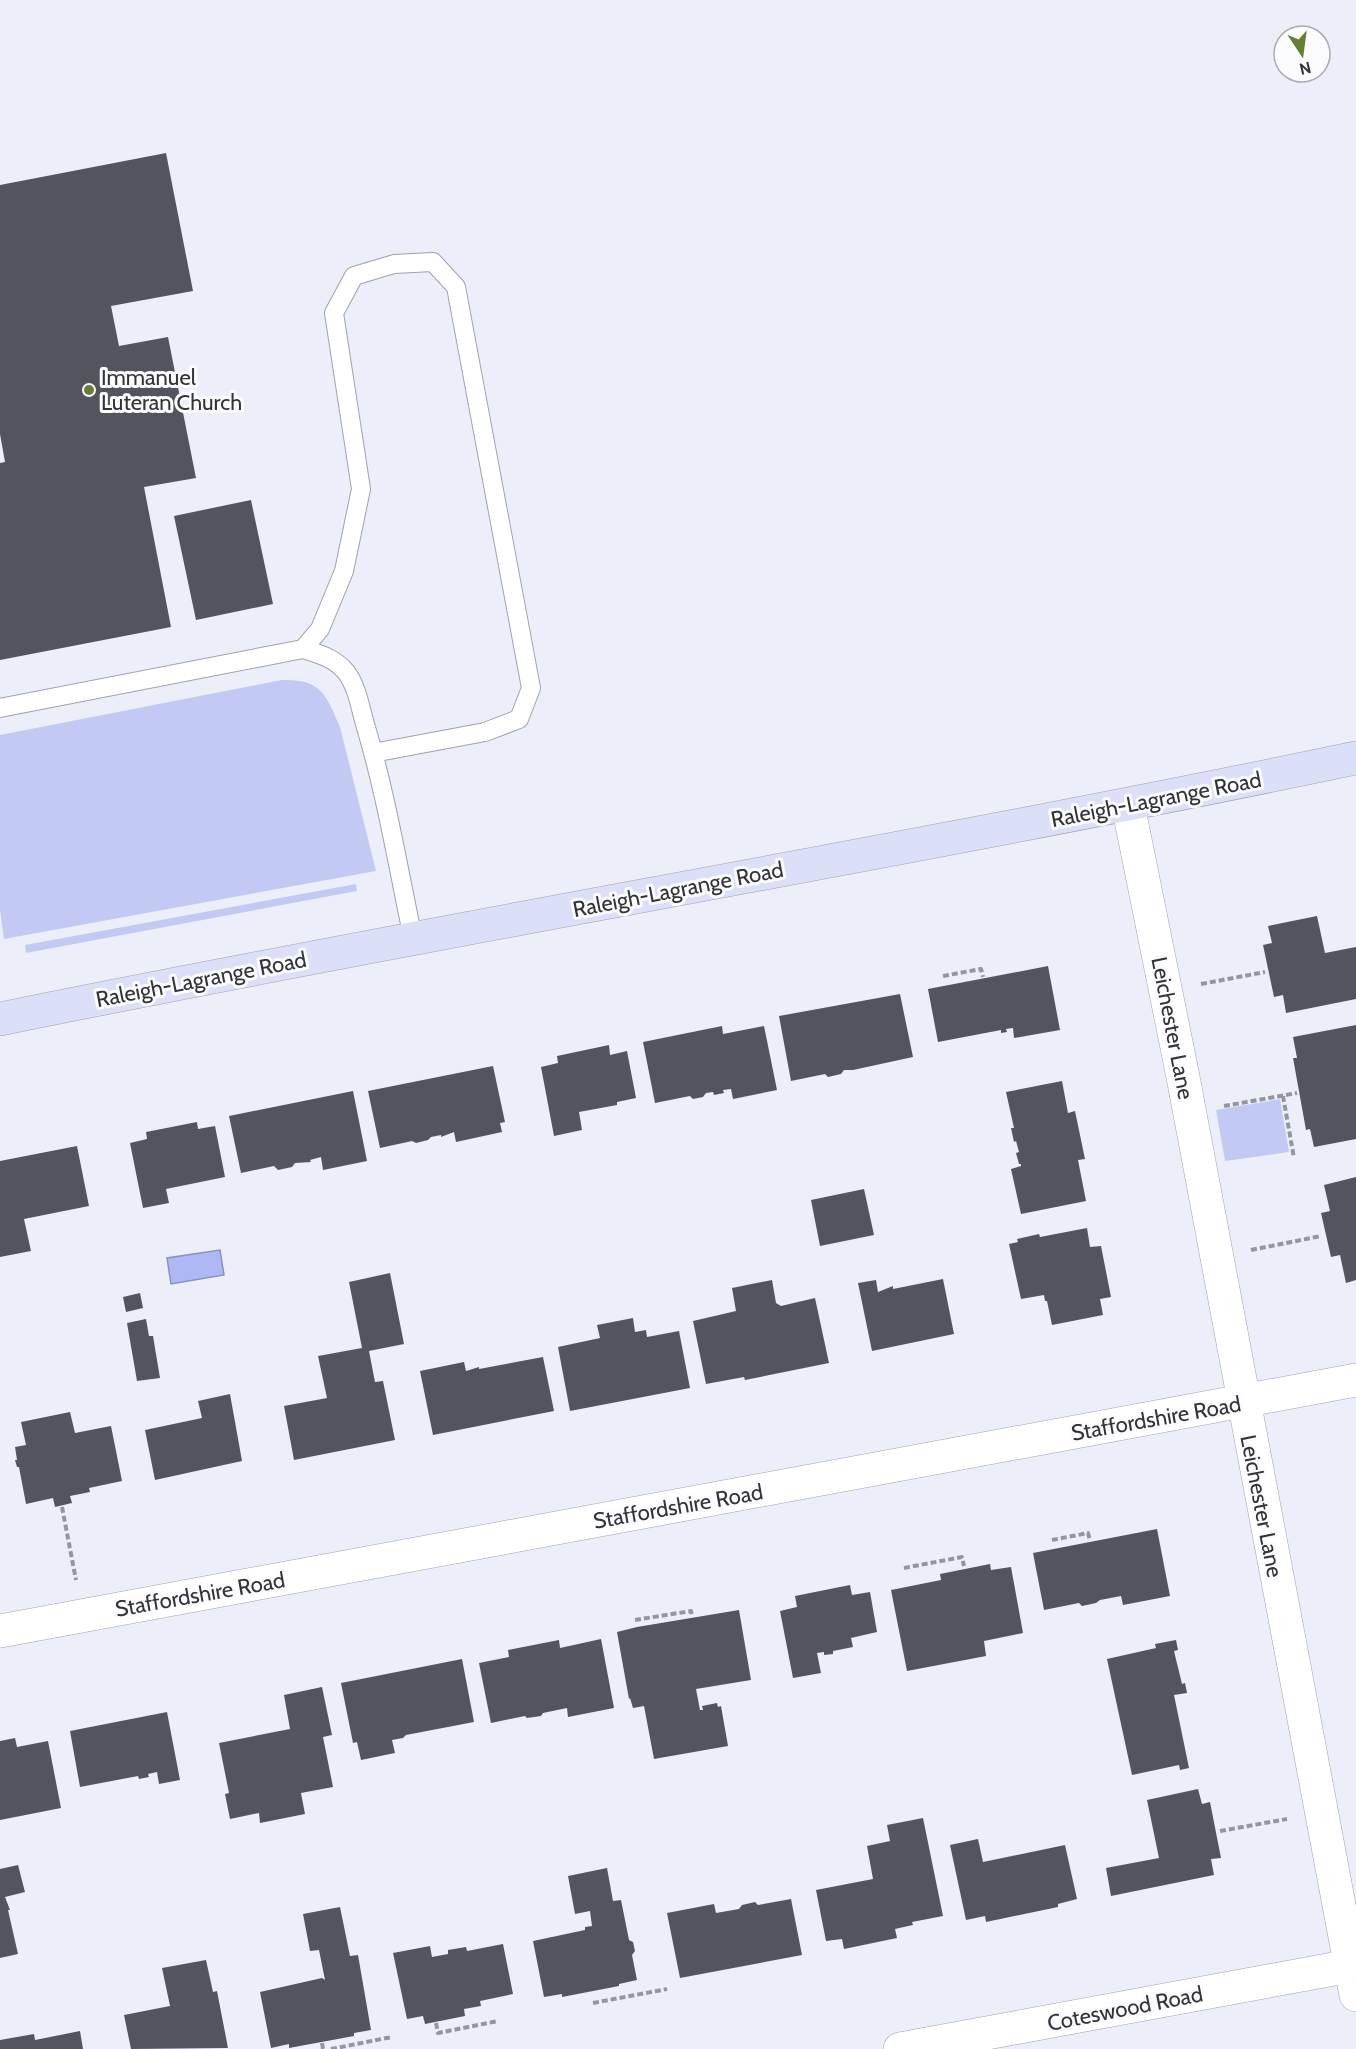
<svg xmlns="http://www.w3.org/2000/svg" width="1356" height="2049" font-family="Cabin,sans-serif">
<rect width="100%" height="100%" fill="#eceffa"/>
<!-- green -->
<path fill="#c2caf3" d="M 282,680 C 321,679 326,694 340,727 L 376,871 L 4,939 L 0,910 L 0,735 Z
M 356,884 L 357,891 L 26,953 L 25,945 Z
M 1280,1099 L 1289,1152 L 1225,1161 L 1216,1110 Z"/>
<!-- water -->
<path fill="#adb8f4" stroke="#8890bb" stroke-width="1.5" d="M 220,1250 L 224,1275 L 171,1284 L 167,1258 Z"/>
<!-- building -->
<path fill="#53555e" d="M 166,153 L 193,291 L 111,306 L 119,346 L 168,337 L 196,478 L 144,487 L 171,627 L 0,660 L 0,463 L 5,462 L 0,434 L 0,185 Z
M 251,500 L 273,604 L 196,620 L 174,516 Z
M 1317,916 L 1325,953 L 1356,947 L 1356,999 L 1286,1013 L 1283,995 L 1274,997 L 1263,945 L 1272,943 L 1268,926 Z
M 1048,966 L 1060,1030 L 1014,1038 L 1013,1028 L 1006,1029 L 1007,1032 L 1001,1033 L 1001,1030 L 938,1042 L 928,989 Z
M 900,994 L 913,1057 L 853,1070 L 844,1070 L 841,1074 L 828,1077 L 825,1074 L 791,1081 L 779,1016 Z
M 1356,1025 L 1356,1139 L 1314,1147 L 1310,1129 L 1306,1130 L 1293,1058 L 1297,1058 L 1293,1037 Z
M 722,1026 L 723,1034 L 764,1026 L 777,1090 L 733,1099 L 731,1089 L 723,1090 L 724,1093 L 714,1095 L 713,1092 L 706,1093 L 703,1097 L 693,1099 L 690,1096 L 655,1103 L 643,1042 Z
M 609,1045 L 610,1055 L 627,1051 L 636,1098 L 617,1102 L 617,1105 L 579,1112 L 582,1130 L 554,1136 L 541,1067 L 558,1063 L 557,1056 Z
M 493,1066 L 505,1122 L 500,1123 L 502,1132 L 456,1142 L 454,1132 L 441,1137 L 441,1135 L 431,1137 L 428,1140 L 416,1143 L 412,1141 L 380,1148 L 368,1091 Z
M 1062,1081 L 1068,1113 L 1075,1111 L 1085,1159 L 1078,1160 L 1086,1201 L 1021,1214 L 1011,1169 L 1021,1166 L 1021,1164 L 1019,1164 L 1016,1153 L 1019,1152 L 1016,1141 L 1014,1142 L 1011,1128 L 1014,1128 L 1006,1092 Z
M 353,1091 L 367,1161 L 323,1170 L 321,1157 L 310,1160 L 311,1162 L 295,1163 L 292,1167 L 278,1170 L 274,1166 L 241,1173 L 229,1116 Z
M 197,1122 L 198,1129 L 215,1126 L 225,1177 L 166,1189 L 169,1203 L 143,1208 L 130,1143 L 147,1139 L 146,1132 Z
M 77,1146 L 89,1206 L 24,1219 L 31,1251 L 0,1257 L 0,1161 Z
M 1356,1177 L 1356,1280 L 1346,1283 L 1340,1255 L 1331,1257 L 1321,1213 L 1330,1211 L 1324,1185 Z
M 864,1189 L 874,1235 L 820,1246 L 811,1200 Z
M 1087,1228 L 1090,1247 L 1101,1246 L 1111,1297 L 1100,1299 L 1103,1315 L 1052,1325 L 1047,1301 L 1045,1301 L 1044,1295 L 1021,1299 L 1009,1244 L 1018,1242 L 1017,1239 L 1039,1234 L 1040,1237 Z
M 390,1273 L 404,1344 L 369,1351 L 375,1382 L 383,1381 L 395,1440 L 294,1460 L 284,1406 L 327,1398 L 318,1356 L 362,1348 L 349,1282 Z
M 943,1279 L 954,1334 L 872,1351 L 858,1283 L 876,1280 L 878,1292 L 893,1286 L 893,1289 Z
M 772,1280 L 776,1303 L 781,1306 L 815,1298 L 829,1363 L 745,1380 L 744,1377 L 706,1384 L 693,1321 L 736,1311 L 732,1288 Z
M 140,1293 L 143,1308 L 126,1312 L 123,1297 Z
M 633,1318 L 635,1332 L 646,1330 L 647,1337 L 679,1331 L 690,1388 L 570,1411 L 558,1347 L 600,1338 L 597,1325 Z
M 146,1319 L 149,1336 L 153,1336 L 160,1378 L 137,1381 L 127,1323 Z
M 543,1357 L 554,1411 L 433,1435 L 420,1371 L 464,1362 L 466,1371 L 479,1367 L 479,1369 Z
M 230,1394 L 242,1461 L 155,1480 L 145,1430 L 202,1418 L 198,1401 Z
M 70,1412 L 75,1433 L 111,1426 L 122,1481 L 89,1488 L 90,1492 L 70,1496 L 72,1503 L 55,1507 L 53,1498 L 26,1504 L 19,1467 L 17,1467 L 15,1460 L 17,1460 L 15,1447 L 26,1445 L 21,1422 Z
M 1157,1529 L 1170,1596 L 1123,1605 L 1121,1596 L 1100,1600 L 1096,1603 L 1082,1606 L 1079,1603 L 1044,1610 L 1033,1553 Z
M 990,1564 L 991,1570 L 1011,1567 L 1023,1633 L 984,1641 L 986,1656 L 907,1671 L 891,1590 L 941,1580 L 940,1574 Z
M 850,1585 L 852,1595 L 870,1592 L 877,1632 L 851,1638 L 853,1647 L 833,1651 L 833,1654 L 824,1655 L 824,1652 L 817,1653 L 821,1673 L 793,1678 L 780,1611 L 797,1607 L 795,1596 Z
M 739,1610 L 751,1680 L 696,1689 L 700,1710 L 703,1710 L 702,1706 L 717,1703 L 718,1707 L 721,1706 L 728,1746 L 654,1759 L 644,1706 L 633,1708 L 630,1698 L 629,1699 L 617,1632 L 637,1627 Z
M 601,1639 L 614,1708 L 568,1717 L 567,1708 L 543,1713 L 541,1716 L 527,1718 L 525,1716 L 491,1723 L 479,1663 L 509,1657 L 508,1650 L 559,1640 L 560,1648 Z
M 1176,1640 L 1178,1650 L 1174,1651 L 1182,1684 L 1185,1683 L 1187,1693 L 1174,1695 L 1189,1768 L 1180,1770 L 1179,1765 L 1132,1775 L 1107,1659 L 1156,1648 L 1155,1644 Z
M 462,1659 L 474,1722 L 406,1735 L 403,1738 L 392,1740 L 395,1753 L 361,1760 L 357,1742 L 353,1743 L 341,1683 Z
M 322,1687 L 332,1735 L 323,1737 L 333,1787 L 301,1793 L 305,1814 L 260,1823 L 259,1813 L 230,1819 L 225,1794 L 229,1793 L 219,1743 L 290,1729 L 284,1695 Z
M 167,1712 L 180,1780 L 159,1784 L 157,1772 L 148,1774 L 149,1777 L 139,1779 L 138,1776 L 80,1787 L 70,1731 Z
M 15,1738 L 17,1747 L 48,1741 L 61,1808 L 0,1820 L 0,1741 Z
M 1198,1789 L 1202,1804 L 1210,1802 L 1221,1858 L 1211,1859 L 1214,1875 L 1111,1896 L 1106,1868 L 1159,1858 L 1147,1800 Z
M 923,1818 L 943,1916 L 912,1922 L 913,1925 L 895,1929 L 897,1938 L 844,1949 L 842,1939 L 826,1941 L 816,1890 L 873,1879 L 867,1846 L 890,1841 L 887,1825 Z
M 978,1839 L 983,1862 L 1065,1845 L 1077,1899 L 1058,1904 L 1058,1907 L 986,1922 L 985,1916 L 966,1920 L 950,1845 Z
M 18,1865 L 25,1892 L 5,1897 L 10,1910 L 8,1910 L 18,1954 L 0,1958 L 0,1869 Z
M 607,1868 L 613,1901 L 621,1900 L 629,1940 L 633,1942 L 635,1951 L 632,1955 L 637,1980 L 619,1984 L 619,1986 L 562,1997 L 562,1994 L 544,1997 L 533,1941 L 585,1930 L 585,1927 L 592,1926 L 590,1911 L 575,1914 L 568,1876 Z
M 791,1899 L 802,1955 L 680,1978 L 667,1913 L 714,1904 L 716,1913 L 739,1909 L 742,1905 L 755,1902 L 758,1905 Z
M 340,1907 L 350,1956 L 358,1955 L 371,2030 L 354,2033 L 354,2036 L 289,2048 L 289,2044 L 271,2048 L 260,1992 L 322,1978 L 325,1980 L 319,1950 L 310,1951 L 303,1914 Z
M 503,1944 L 513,1994 L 480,2001 L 481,2006 L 464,2009 L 465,2016 L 425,2024 L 423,2016 L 407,2019 L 393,1953 L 430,1946 L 432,1957 L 448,1954 L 448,1950 L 466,1947 L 467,1951 Z
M 206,1960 L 213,1992 L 217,1991 L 228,2048 L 131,2049 L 124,2015 L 170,2006 L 162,1968 Z
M 80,2031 L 83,2049 L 0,2049 L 0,2040 L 34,2034 L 35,2040 Z"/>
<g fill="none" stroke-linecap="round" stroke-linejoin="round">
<!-- lane casing -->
<g stroke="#9fa2ac" stroke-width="20">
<path id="lane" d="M 303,649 L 320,629 L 344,571 L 361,489 L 334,313 L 354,276 L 394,264 L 433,262 L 456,287 L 531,688 L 519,719 L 485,732 L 373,753
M 0,708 L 303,649 C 319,654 335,658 346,672 C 357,686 360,707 365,724 C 386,794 398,867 413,938"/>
</g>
<!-- street casing -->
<g stroke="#9fa2ac" stroke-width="34">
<path id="street" d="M 1128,805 L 1183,1077 L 1356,1995
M 0,1631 L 1356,1380
M 900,2049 L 1350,1966"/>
</g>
<!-- secondary casing -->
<g stroke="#9fa2ac" stroke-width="34">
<path id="secondary" d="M 0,1019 C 451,927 905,852 1356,758"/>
</g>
<!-- path -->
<path stroke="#94969e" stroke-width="4" stroke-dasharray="6 3" stroke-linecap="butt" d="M 943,976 L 981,969 L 983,977
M 1201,984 L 1265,972
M 1283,1096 L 1294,1158
M 1224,1106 L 1297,1093
M 1251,1250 L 1321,1236
M 62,1507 L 76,1580
M 1052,1540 L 1088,1533 L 1090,1540
M 904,1568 L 962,1557 L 964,1566
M 635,1620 L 691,1611 L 692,1616
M 1220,1831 L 1287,1819
M 593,2003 L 667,1989
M 436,2023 L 438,2033 L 498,2021
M 322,2043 L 323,2049
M 331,2049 L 392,2037"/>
<!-- lane -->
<use href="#lane" stroke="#fff" stroke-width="18"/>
<!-- street -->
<use href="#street" stroke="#fff" stroke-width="33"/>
<!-- secondary -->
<use href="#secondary" stroke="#dbdff8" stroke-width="33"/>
</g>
<!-- markers -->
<circle fill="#647f33" stroke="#fcfcff" stroke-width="2" cx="89" cy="390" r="6"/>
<g text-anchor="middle" stroke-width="6" stroke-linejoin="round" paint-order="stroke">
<!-- poi labels -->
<g font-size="22" fill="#323337" stroke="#fcfcff" text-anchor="start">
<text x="101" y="385">Immanuel<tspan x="101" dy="25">Luteran Church</tspan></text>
</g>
<!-- street labels -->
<g font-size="22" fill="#323337" stroke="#fcfcff">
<text transform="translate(1156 799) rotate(-11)" y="8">Raleigh-Lagrange Road</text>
<text transform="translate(678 889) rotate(-11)" y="8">Raleigh-Lagrange Road</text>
<text transform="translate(201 979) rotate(-11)" y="8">Raleigh-Lagrange Road</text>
<text transform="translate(1173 1028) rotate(79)" y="8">Leichester Lane</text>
<text transform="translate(1156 1418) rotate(-10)" y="8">Staffordshire Road</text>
<text transform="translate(678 1506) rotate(-10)" y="8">Staffordshire Road</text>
<text transform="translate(1262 1506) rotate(79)" y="8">Leichester Lane</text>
<text transform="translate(200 1594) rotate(-10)" y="8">Staffordshire Road</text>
<text transform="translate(1125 2008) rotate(-11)" y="8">Coteswood Road</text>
</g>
</g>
<!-- north arrow -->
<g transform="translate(1302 54) rotate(167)"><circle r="28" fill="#fcfcff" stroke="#abacaf" stroke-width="1.5"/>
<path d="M0-4.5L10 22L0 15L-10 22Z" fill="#647f33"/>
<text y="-9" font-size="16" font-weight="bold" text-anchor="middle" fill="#323337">N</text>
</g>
</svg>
